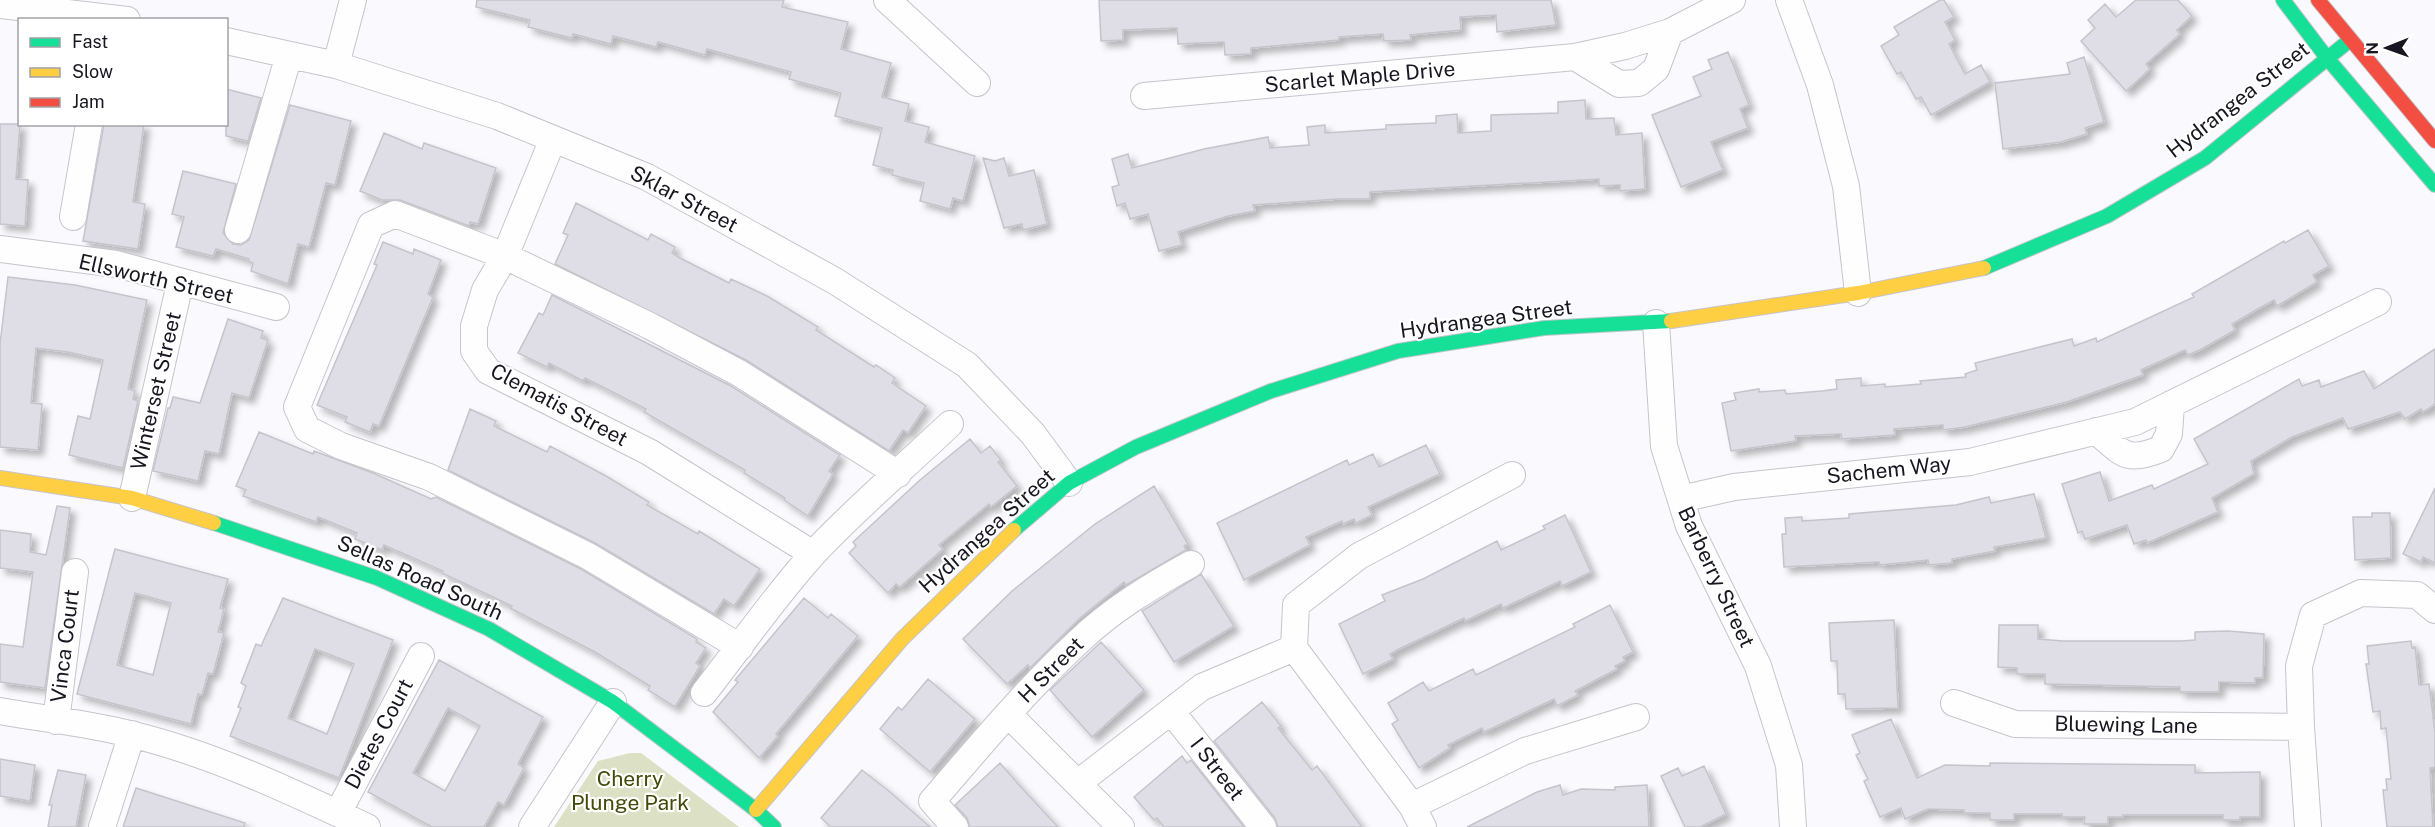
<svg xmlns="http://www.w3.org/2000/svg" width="2435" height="827" font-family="'Public Sans',sans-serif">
<defs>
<filter id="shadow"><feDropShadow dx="5.5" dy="5.5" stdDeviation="3" flood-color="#0004"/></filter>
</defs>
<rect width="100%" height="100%" fill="#faf9fd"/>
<!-- green -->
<path fill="#dce0c4" d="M 630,753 L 641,753 L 739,827 L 554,827 L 598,761 Z"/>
<!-- building -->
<path fill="#dfdee6" stroke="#c5c4cc" stroke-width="1.5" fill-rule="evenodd" filter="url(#shadow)" d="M 477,0 L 784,0 L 782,7 L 848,22 L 841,49 L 891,63 L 882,97 L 909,104 L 905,121 L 929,127 L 925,142 L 975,156 L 963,201 L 953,198 L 950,209 L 920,201 L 924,183 L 892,175 L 893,170 L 873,165 L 882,128 L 835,116 L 841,93 L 789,79 L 791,72 L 707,49 L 705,55 L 658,42 L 656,47 L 613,36 L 611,44 L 573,34 L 572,38 L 528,27 L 530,20 L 476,7 Z
M 1099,0 L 1551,0 L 1556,25 L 1497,32 L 1496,15 L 1460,17 L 1461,30 L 1410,35 L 1411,40 L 1384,41 L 1383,34 L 1339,37 L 1339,40 L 1251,48 L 1251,54 L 1225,55 L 1224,42 L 1178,44 L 1177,28 L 1123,30 L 1123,40 L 1101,41 Z
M 1940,0 L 1944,0 L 1954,17 L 1945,22 L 1955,40 L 1949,44 L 1965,74 L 1981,65 L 1990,82 L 1931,115 L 1921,97 L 1916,99 L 1901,72 L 1897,74 L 1881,46 L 1899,35 L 1894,27 Z
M 2136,0 L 2178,0 L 2192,16 L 2177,30 L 2180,34 L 2146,64 L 2150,69 L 2126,91 L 2081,41 L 2095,28 L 2088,20 L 2105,4 L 2116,17 Z
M 1728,52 L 1749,105 L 1740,109 L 1748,128 L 1711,142 L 1723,170 L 1681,187 L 1652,115 L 1701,96 L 1693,77 L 1712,69 L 1708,60 Z
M 2084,57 L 2104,122 L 2085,128 L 2087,134 L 2061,142 L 2003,149 L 1995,83 L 2070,74 L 2067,63 Z
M 226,89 L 261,98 L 248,141 L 226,136 Z
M 1585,100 L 1586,119 L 1614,118 L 1616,135 L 1642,133 L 1645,189 L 1620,191 L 1620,185 L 1599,186 L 1599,179 L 1370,192 L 1370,199 L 1337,199 L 1253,205 L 1255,211 L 1228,216 L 1178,232 L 1182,245 L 1159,251 L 1148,214 L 1130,219 L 1125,203 L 1117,206 L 1112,187 L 1119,185 L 1112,159 L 1128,154 L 1132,168 L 1204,149 L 1268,137 L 1270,148 L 1309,145 L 1307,127 L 1325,125 L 1325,133 L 1386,129 L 1386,125 L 1436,123 L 1436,116 L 1457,114 L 1458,133 L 1491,131 L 1491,115 L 1558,113 L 1558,102 Z
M 290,105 L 351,121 L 335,185 L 326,183 L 309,247 L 298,244 L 288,284 L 251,271 L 253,263 L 248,261 L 249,259 L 216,249 L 213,256 L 176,247 L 184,217 L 172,214 L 183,171 L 236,184 L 223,233 L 233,244 L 241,245 L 249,240 Z
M 0,124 L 20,124 L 16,179 L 28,180 L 25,226 L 0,224 Z
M 104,124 L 144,124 L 133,202 L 145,204 L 138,249 L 83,241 Z
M 384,133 L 422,149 L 424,143 L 496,168 L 478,224 L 470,222 L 469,226 L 400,200 L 382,200 L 360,191 Z
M 983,158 L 995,161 L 1004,158 L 1009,176 L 1034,170 L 1047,224 L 1023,230 L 1022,224 L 1004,228 Z
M 576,203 L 648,240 L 651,234 L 675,247 L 672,253 L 680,258 L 729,283 L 731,279 L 767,296 L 818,327 L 816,330 L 874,367 L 876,365 L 895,378 L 892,383 L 926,406 L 908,433 L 903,430 L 889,451 L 746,360 L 555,264 L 568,235 L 563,233 Z
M 2308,230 L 2329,266 L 2313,275 L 2317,282 L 2277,306 L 2274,300 L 2256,310 L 2232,324 L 2235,330 L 2200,350 L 2188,355 L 2185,350 L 2141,370 L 2143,375 L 2067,402 L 1965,427 L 1943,430 L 1943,425 L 1894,429 L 1895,435 L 1842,439 L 1841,434 L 1795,436 L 1796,441 L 1731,451 L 1722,403 L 1736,400 L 1734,393 L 1759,389 L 1759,392 L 1785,390 L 1786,394 L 1822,391 L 1837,389 L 1836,380 L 1861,378 L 1861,386 L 1885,384 L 1885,387 L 1921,384 L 1920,381 L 1966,377 L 1965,374 L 1977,370 L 1975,363 L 2072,339 L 2074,346 L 2096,338 L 2097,342 L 2194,297 L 2192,294 L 2284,241 L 2285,243 Z
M 383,242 L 413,254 L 414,249 L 441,260 L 428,294 L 433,297 L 379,426 L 373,424 L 370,432 L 345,422 L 347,417 L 317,405 L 377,265 L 374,264 Z
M 8,277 L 75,285 L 147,300 L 128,389 L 135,391 L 133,399 L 138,401 L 123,468 L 69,455 L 78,416 L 90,419 L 103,360 L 68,352 L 36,348 L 31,403 L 42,404 L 38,450 L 0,447 L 0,344 Z
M 552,295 L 731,386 L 840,455 L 829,471 L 833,474 L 808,516 L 784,500 L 785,498 L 744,473 L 745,470 L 644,412 L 646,409 L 585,378 L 583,381 L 549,363 L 547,367 L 518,353 L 539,313 L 543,315 Z
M 228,319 L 263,331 L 261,338 L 268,340 L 249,398 L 232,393 L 219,454 L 205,451 L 198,481 L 153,471 L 168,408 L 170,408 L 173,397 L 200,403 Z
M 2435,349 L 2435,404 L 2423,412 L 2421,409 L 2405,419 L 2400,412 L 2348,429 L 2343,418 L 2292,437 L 2251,461 L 2254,474 L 2212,498 L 2218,512 L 2147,543 L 2146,540 L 2134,544 L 2127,525 L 2085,539 L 2082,531 L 2078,533 L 2062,484 L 2100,472 L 2109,501 L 2152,485 L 2154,489 L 2208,464 L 2194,439 L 2299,379 L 2302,386 L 2319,380 L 2321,387 L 2364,371 L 2374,389 Z
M 470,409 L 496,421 L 494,426 L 547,452 L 550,446 L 606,476 L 649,502 L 647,505 L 698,534 L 699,531 L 760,569 L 734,606 L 724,599 L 714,614 L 595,543 L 448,470 Z
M 259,432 L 313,454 L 314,451 L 373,473 L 431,499 L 436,497 L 581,569 L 697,639 L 696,642 L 706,648 L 696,663 L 700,666 L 675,707 L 648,690 L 650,686 L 595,652 L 510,608 L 512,606 L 442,573 L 443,571 L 384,545 L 382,550 L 355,539 L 357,533 L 318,517 L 316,522 L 243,496 L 246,490 L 236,486 Z
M 970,439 L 981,453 L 990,446 L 1001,460 L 998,462 L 1017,486 L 991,507 L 989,504 L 939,545 L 943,549 L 900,587 L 896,584 L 888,593 L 849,553 L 856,546 L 853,542 L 920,480 Z
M 1426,445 L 1440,474 L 1368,507 L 1372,515 L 1356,523 L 1354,519 L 1343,524 L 1342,521 L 1306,537 L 1310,545 L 1244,580 L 1217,523 L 1347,460 L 1349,465 L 1373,454 L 1379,467 Z
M 1154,486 L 1188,544 L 1184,546 L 1186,550 L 1126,585 L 1124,582 L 1080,618 L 1030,668 L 1028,665 L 1007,684 L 963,639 L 1012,591 L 1095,524 Z
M 2435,488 L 2435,563 L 2423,557 L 2421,562 L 2403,554 Z
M 2034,494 L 2046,538 L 1994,547 L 1995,551 L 1952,559 L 1952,563 L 1929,565 L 1928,560 L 1880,565 L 1879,562 L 1784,567 L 1782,534 L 1786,534 L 1785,518 L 1802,517 L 1802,521 L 1849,518 L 1849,514 L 1956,505 L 1989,497 L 1991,503 Z
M 57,506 L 70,508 L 45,688 L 0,682 L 0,644 L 23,647 L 33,572 L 0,568 L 0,530 L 31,534 L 30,552 L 46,555 Z
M 2372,513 L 2390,513 L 2391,558 L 2355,560 L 2353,517 L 2372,517 Z
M 1565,515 L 1591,572 L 1562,586 L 1560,581 L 1503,608 L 1501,604 L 1465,621 L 1464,618 L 1399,649 L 1390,654 L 1393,659 L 1363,674 L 1339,624 L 1385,601 L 1382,595 L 1423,579 L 1497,541 L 1501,550 L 1545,529 L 1543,526 Z
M 115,549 L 228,579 L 220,608 L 224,609 L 218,632 L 224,633 L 213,674 L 208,673 L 202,695 L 198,694 L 191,724 L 77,694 ZM 135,593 L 171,603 L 153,675 L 117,665 Z
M 1201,574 L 1234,626 L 1174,662 L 1142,611 Z
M 283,598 L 393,640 L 339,778 L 230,736 L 241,708 L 238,707 L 246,686 L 241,683 L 256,644 L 261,646 ZM 315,649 L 354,664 L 327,734 L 288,718 Z
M 804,598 L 828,618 L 831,614 L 858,636 L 776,734 L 778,736 L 759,758 L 713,712 L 738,682 L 735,680 Z
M 1610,605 L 1633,652 L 1623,657 L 1625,661 L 1615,666 L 1617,669 L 1575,691 L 1578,695 L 1557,706 L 1554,699 L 1484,732 L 1482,728 L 1448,745 L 1450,748 L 1419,768 L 1392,724 L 1398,720 L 1388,703 L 1423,682 L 1429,691 L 1473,669 L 1476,675 L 1575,627 L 1573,624 Z
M 1894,620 L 1898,708 L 1846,709 L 1845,694 L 1838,694 L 1837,661 L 1831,661 L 1829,623 Z
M 1999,625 L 2038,625 L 2038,639 L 2063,641 L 2181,641 L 2195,640 L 2195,632 L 2228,631 L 2264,634 L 2263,678 L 2255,678 L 2255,683 L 2219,682 L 2219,692 L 2180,692 L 2180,687 L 2045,684 L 2045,674 L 2017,674 L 2017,668 L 1998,667 Z
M 2411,641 L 2412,648 L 2415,647 L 2419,685 L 2429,684 L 2435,733 L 2435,767 L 2430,768 L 2433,827 L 2387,827 L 2383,790 L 2387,790 L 2386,779 L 2391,779 L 2386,728 L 2381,729 L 2380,711 L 2373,712 L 2366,664 L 2369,664 L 2367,646 Z
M 1101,642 L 1144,690 L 1092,737 L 1050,690 Z
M 439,660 L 543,717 L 518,764 L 524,768 L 504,805 L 498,802 L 484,827 L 432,827 L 368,792 ZM 448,708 L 480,726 L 445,791 L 413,773 Z
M 928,679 L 975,719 L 930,772 L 880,729 L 898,707 L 902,710 Z
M 1262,702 L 1281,726 L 1278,728 L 1312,770 L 1317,766 L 1362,827 L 1278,827 L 1275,818 L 1214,741 Z
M 1891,719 L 1917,778 L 1945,765 L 1990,766 L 1990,763 L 2195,765 L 2195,773 L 2260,772 L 2260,817 L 2240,817 L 2240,820 L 2223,820 L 2223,815 L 2123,815 L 2123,817 L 2108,817 L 2108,824 L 2084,824 L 2085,817 L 2062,817 L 2062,814 L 2014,814 L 2014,820 L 1990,820 L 1990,813 L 1964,813 L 1964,810 L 1928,809 L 1905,819 L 1901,808 L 1880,817 L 1864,781 L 1868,779 L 1856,755 L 1860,753 L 1852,735 Z
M 1182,756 L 1187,763 L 1191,760 L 1244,827 L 1164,827 L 1157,818 L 1154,820 L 1134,797 Z
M 0,759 L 35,765 L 30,801 L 0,796 Z
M 1000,763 L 1020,786 L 1058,827 L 970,827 L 967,818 L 955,805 Z
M 1704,766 L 1726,814 L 1700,827 L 1685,827 L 1661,776 L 1678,768 L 1682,776 Z
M 58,770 L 86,775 L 76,827 L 48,827 L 52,805 L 49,805 Z
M 862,770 L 890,792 L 930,827 L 831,827 L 821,818 Z
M 1560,785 L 1563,795 L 1581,789 L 1615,790 L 1615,787 L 1647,785 L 1649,827 L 1467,827 L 1537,792 Z
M 136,788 L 245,823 L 244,827 L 123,827 Z"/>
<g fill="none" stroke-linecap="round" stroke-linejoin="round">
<!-- street casing -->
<g stroke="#c6c4cc" stroke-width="28">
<path id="street" d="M 887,0 L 977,83
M 1789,0 L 1820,85 L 1846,186 L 1858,293
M 0,5 L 127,20
M 226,41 L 336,65 L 497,116 L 647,177 L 835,281 L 967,365 L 1033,434 L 1069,483
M 1575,57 L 1619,84 L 1639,83 L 1656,69 L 1670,32
M 336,65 L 353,0
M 1144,96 L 1575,57 L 1625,46 L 1670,32 L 1732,0
M 553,139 L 505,256 L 485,290 L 474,326 L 474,351 L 488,371 L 649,452 L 813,554
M 73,217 L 89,124
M 238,230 L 289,55
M 0,249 L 116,264 L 276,307
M 1656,323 L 1664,446 L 1689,526 L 1758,666 L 1789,765 L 1793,827
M 2096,431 C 2123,454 2126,463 2161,449 L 2169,434 L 2171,404
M 132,498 L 180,283
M 1681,499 L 1734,487 L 1970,462 L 2135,422 L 2378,302
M 740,647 L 588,556 L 429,477 L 341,446 L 307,429 L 297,407 L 371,225 L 395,214 L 505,256 L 650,326 L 739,373 L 898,474
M 1294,648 L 1296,605 L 1359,556 L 1512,475
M 1294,648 L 1412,806 L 1423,827
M 704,693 C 740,647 774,597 814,553 C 857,507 905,467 950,424
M 1954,703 L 2015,724 L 2301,727
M 0,711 C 44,719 87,723 130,734 C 213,754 290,791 367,827
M 1171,711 L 1263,827
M 1008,714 L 1121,827
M 56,721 L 75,572
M 1078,783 L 1202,687 L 1294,648
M 1412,806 L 1525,751 L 1636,717
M 338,813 L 421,656
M 102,827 L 132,734
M 532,827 L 613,702
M 955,827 L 932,801 C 979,747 1025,691 1078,642 C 1111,610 1151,586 1191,564
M 2308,827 L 2301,727 L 2299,666 L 2313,615 L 2361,593 L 2417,595 L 2435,610"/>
</g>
<!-- fast casing -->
<g stroke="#c6c4cc" stroke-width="16">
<path id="fast" d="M 2283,0 L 2327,58 L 2435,185
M 1984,268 L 2107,216 L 2205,158 L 2350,40
M 214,523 L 377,578 L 489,629 L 613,702 L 756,810 L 774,827
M 1014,530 L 1069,483 L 1136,447 L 1271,391 L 1398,351 L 1544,328 L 1671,321"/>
</g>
<!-- slow casing -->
<g stroke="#c6c4cc" stroke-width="16">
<path id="slow" d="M 1671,321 L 1858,293 L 1984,268
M 0,478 L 132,498 L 214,523
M 756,810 L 902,639 L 1014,530"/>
</g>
<!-- jam casing -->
<g stroke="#c6c4cc" stroke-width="16">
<path id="jam" d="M 2318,0 L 2435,141"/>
</g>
<!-- street -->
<use href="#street" stroke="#fefeff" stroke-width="26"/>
<!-- fast -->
<use href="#fast" stroke="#16e098" stroke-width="14"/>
<!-- slow -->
<use href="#slow" stroke="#ffcf43" stroke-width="14"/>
<!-- jam -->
<use href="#jam" stroke="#f24e42" stroke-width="14"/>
</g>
<g text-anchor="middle" stroke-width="4.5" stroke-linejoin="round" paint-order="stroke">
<!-- street labels -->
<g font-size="21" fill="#181721" stroke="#fff">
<text transform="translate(1360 77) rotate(-5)" y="7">Scarlet Maple Drive</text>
<text transform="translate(2238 100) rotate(-38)" y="7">Hydrangea Street</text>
<text transform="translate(684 199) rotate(28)" y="7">Sklar Street</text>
<text transform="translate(156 279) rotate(13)" y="7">Ellsworth Street</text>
<text transform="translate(1486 319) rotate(-8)" y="7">Hydrangea Street</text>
<text transform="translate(156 391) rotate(-77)" y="7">Winterset Street</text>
<text transform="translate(559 405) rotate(28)" y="7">Clematis Street</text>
<text transform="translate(1889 470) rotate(-6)" y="7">Sachem Way</text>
<text transform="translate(987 531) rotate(-42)" y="7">Hydrangea Street</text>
<text transform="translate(1716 577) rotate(65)" y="7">Barberry Street</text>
<text transform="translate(420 578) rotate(24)" y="7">Sellas Road South</text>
<text transform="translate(65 646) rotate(-83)" y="7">Vinca Court</text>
<text transform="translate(1051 670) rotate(-45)" y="7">H Street</text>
<text transform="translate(2126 725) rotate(1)" y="7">Bluewing Lane</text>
<text transform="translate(379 734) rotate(-62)" y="7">Dietes Court</text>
<text transform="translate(1217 769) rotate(52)" y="7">I Street</text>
</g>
<!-- park labels -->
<g font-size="21" fill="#434907" stroke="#fff">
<text x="630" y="786">Cherry<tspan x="630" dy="24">Plunge Park</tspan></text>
</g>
</g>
<!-- legend -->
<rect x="18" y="18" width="210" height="108" fill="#ffffff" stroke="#a3a2a6" stroke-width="1.5"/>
<rect x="30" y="38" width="30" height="9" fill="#16e098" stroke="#a3a2a6" stroke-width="1.5"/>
<text x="72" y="48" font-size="18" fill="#181721">Fast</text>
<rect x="30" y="68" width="30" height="9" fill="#ffcf43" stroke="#a3a2a6" stroke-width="1.5"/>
<text x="72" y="78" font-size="18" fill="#181721">Slow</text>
<rect x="30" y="98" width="30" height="9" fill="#f24e42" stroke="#a3a2a6" stroke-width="1.5"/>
<text x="72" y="108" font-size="18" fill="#181721">Jam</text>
<!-- north arrow -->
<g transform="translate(2387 48) rotate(269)" stroke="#ffffff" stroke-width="4.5" paint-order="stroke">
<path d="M0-4.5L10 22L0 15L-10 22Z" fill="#181721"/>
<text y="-9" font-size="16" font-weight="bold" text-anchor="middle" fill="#181721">N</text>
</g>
</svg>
